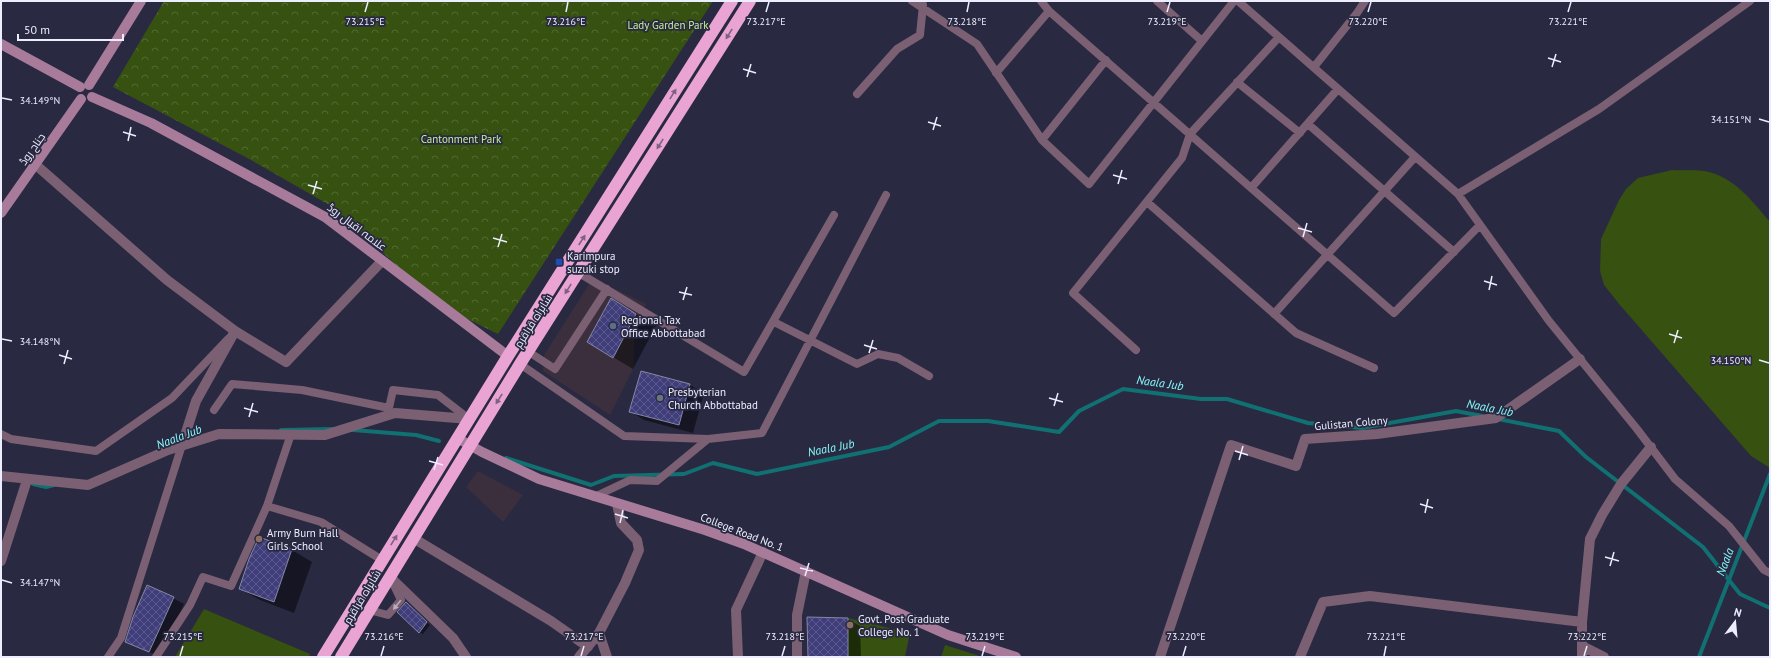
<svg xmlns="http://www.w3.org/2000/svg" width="1771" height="658" font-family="'PT Sans',Cairo,sans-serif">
<defs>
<pattern id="park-crowns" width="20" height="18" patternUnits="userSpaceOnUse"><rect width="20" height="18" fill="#365110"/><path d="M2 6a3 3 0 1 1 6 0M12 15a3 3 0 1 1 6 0" fill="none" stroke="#536a34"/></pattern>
<pattern id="building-cross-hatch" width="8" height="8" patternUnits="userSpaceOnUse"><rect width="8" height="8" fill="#3f3d7a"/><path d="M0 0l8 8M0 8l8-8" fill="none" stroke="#5b598e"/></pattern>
</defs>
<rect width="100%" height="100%" fill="#292942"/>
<!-- commercial -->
<path fill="#3b2f3d" d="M 593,278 L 646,304 L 634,330 L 634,367 L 610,415 L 543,371 L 544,355 Z
M 478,471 L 523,495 L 503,522 L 466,487 Z"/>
<!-- park -->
<path fill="url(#park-crowns)" d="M 164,1 L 713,1 L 498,334 L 443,307 L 331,206 L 251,160 L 113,87 Z"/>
<!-- pitch -->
<path fill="#365110" d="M 1672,170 C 1684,171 1697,169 1709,172 C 1736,179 1753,202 1770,222 L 1770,468 L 1751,456 L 1620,305 L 1604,285 L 1600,271 L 1601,239 L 1619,200 L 1626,189 L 1638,178 Z
M 204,609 L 310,654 L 309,657 L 175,657 Z
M 848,618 L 910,633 L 905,657 L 848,657 Z
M 945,645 L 983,657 L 941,657 Z"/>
<!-- shadow -->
<path fill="#0007" d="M 631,311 L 656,326 L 633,369 L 613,357 Z
M 690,385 L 704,393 L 693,433 L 644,420 L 630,411 Z
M 292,550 L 312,562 L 294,613 L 260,600 L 240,589 Z
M 173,598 L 184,604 L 160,657 L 126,641 Z
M 406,603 L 430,625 L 423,634 L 419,632 Z
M 847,619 L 860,626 L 861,657 L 809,657 Z"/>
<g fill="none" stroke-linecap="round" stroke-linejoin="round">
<!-- stream -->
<path stroke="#117071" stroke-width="4" d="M 1498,419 L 1559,431 L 1586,457 L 1703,547 L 1740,594 L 1770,608
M 281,430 L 333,429
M 353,430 L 416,435 L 439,441
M 506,458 L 591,485 L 614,476 L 684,474 L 713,463 L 757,474 L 889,447 L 939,421 L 988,421 L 1059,432 L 1079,411 L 1123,389 L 1201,399 L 1227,399 L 1308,423 L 1362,428 L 1456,411 L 1482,416
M 33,484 L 46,487 L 54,485
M 1699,657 L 1770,474"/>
</g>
<!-- building -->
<path fill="url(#building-cross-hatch)" stroke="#8587a5" d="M 611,298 L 636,314 L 613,358 L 587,342 Z
M 641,371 L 690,384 L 679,425 L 629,412 Z
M 259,537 L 292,549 L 274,602 L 239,589 L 249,559 Z
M 147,585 L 174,597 L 149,652 L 125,642 L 133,617 Z
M 406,602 L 427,622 L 419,633 L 397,612 Z
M 807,617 L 848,618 L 848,657 L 808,657 Z"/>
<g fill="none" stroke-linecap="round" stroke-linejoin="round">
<!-- lane -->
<path stroke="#7b5f72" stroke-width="8" d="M 912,1 L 977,44 L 1042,140 L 1089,184 L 1234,1
M 1041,1 L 1049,11 L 1394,313 L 1480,225
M 1157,1 L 1202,41
M 1238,1 L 1458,194 L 1599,109 L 1750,1
M 1314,67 L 1357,13 L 1365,1
M 996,73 L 1049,11
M 1237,82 L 1300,133
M 857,94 L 897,49 L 920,35 L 923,5
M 1308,124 L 1454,252
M 1042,140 L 1106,60
M 1251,188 L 1338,89
M 1458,194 L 1549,321 L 1637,429 L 1675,479 L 1729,526 L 1764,570 L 1770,573
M 1147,202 L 1296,333 L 1374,368
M 579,273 L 744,372 L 834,215
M 1274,314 L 1415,157
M 774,322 L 857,364 L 878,354 L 898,358 L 929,376
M 1136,350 L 1073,293 L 1182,158 L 1190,134 L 1279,37
M 529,352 L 555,369 L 607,289
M 520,364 L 624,436 L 708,439
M 214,410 L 232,384 L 302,390 L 389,408 L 393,390 L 438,395 L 469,419
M 1,434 L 11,439 L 96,451 L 172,398 L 228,339
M 594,497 L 630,480 L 657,481 L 708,439 L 762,433 L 886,195
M 267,506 L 321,522 L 382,560
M 369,610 L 388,615 L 401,600 L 392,581
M 108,657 L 121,638 L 182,445
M 156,657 L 190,605 L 203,577 L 231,586 L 267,506 L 291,434"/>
<!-- street -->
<path stroke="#7b5f72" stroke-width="10" d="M 36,165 L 167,280 L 235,331
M 182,445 L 196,401 L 235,331 L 286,362 L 382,261
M 1,476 L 88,485 L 168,450 L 219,434 L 325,435 L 395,413 L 469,419
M 413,538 L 551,621 L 588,647
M 1,561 L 27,480
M 390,577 L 453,638 L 466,657
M 1582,646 L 1604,657
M 579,657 L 599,633
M 607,657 L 599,633 L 625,583 L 639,550 L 637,540 L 621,523 L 617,504
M 738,657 L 736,610 L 763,552
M 797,657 L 797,615 L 806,571
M 1160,657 L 1231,445 L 1296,466 L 1305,439 L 1377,434 L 1496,418 L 1580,359
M 1300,657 L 1323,602 L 1370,596 L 1582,622
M 1582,657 L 1582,622 L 1590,539 L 1602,515 L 1621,484 L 1651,447"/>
<!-- secondary -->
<path stroke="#a87b9a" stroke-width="10" d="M 1,44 L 80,87
M 89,85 L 141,1
M 92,97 L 151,123 L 325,217 L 508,356
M 1,213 L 81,99
M 457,438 L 482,452 L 539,479 L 705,530 L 744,544 L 948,635 L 1016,657"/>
<!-- highway -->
<path stroke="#e9a4d3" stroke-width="12" d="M 323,657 L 508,356 L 732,1
M 341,657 L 520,364 L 750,1"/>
</g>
<!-- one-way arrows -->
<defs><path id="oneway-solid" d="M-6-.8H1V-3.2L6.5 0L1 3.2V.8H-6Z"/></defs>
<g fill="#7f6083">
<use href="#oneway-solid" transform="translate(729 34) rotate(122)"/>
<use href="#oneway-solid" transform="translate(673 94) rotate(-58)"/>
<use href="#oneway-solid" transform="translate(660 144) rotate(122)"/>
<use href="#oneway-solid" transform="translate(582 240) rotate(-57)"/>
<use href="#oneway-solid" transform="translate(568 289) rotate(122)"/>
<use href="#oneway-solid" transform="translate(499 399) rotate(122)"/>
<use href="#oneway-solid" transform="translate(394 540) rotate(-58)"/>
</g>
<use fill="#b9adbf" href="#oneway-solid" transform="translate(397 605) rotate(129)"/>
<!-- ticks -->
<path fill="none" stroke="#ecedfe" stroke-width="1.5" d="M 365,12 L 368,2M 566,12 L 568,2M 766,12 L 769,2M 967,12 L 969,2M 1167,12 L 1170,2M 1368,12 L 1371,2M 1568,12 L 1571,2M 1548,58 L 1561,62M 1552,67 L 1556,54M 743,69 L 756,73M 747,77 L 751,64M 2,98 L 12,100M 1759,119 L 1769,122M 928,122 L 941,126M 933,130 L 937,117M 123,132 L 136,136M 128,141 L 131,127M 1113,175 L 1127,179M 1118,184 L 1122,170M 308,185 L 322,189M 313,194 L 317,181M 1298,228 L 1312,232M 1303,237 L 1307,223M 493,238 L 507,242M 498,247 L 502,234M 1484,281 L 1497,285M 1489,290 L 1492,276M 679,292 L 692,295M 683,300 L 687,287M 1669,334 L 1682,338M 2,339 L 12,341M 1674,343 L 1678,330M 864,345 L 877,349M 869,353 L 873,340M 59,355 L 72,359M 1759,360 L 1769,363M 64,364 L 68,350M 1049,398 L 1063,402M 1054,406 L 1058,393M 244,408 L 258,412M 249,417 L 253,403M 1235,451 L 1248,455M 1239,460 L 1243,446M 429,461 L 443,465M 434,470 L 438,457M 1420,504 L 1433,508M 1425,513 L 1428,499M 615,514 L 628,518M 620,523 L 623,510M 1605,557 L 1619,561M 1610,566 L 1614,552M 800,568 L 813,571M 805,576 L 809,563M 2,580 L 12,583M 180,656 L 183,646M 381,656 L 384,646M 581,656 L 584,646M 782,656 L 785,646M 982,656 L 985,646M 1183,656 L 1186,646M 1384,656 L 1386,646M 1584,656 L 1587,646"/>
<!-- markers -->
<rect fill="#1a4fb4" stroke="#292942" stroke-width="1.5" x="555" y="258" width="8" height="8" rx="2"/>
<circle fill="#5c6f8a" stroke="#292942" stroke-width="1.5" cx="613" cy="326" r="4"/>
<circle fill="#6b7280" stroke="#292942" stroke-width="1.5" cx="660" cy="398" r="4"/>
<g fill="#8d6e63" stroke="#292942" stroke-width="1.5">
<circle cx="259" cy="539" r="4"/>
<circle cx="850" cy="625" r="4"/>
</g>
<g text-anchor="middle" stroke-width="3.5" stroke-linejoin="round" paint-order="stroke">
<!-- park labels -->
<g font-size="11" fill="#c3f092" stroke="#292942">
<text x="668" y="29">Lady Garden Park</text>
<text x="461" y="143">Cantonment Park</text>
</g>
<!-- street labels -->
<g font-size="11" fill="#ecedfe" stroke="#292942">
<text transform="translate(32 149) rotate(-55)" y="4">جناح روڈ</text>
<text transform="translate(357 227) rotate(37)" y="4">علامہ اقبال روڈ</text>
<text transform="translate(533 321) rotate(-58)" y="4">شاہراہ قراقرم</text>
<text transform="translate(1351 423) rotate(-5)" y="4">Gulistan Colony</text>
<text transform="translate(742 532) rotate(21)" y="4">College Road No. 1</text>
<text transform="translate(362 597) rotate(-59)" y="4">شاہراہ قراقرم</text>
</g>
<!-- poi labels -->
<g font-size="11" fill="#ecedfe" stroke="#292942" text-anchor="start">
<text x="567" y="260">Karimpura<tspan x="567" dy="13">suzuki stop</tspan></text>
<text x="621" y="324">Regional Tax<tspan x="621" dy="13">Office Abbottabad</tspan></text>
<text x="668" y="396">Presbyterian<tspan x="668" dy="13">Church Abbottabad</tspan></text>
<text x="267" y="537">Army Burn Hall<tspan x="267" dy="13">Girls School</tspan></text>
<text x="858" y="623">Govt. Post Graduate<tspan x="858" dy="13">College No. 1</tspan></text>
</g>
<!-- water labels -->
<g font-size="12" font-style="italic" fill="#87fafa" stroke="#292942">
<text transform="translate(1160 383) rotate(8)" y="4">Naala Jub</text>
<text transform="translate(1490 408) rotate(11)" y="4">Naala Jub</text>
<text transform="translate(179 437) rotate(-21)" y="4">Naala Jub</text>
<text transform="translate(831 448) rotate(-11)" y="4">Naala Jub</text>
<text transform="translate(1725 562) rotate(-69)" y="4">Naala</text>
</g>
</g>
<g font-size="10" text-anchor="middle" fill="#ecedfe" stroke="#292942" stroke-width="3.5" stroke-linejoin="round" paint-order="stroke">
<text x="365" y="25">73.215°E</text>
<text x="566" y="25">73.216°E</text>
<text x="766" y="25">73.217°E</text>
<text x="967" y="25">73.218°E</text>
<text x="1167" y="25">73.219°E</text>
<text x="1368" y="25">73.220°E</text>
<text x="1568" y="25">73.221°E</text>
<text x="40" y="104">34.149°N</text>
<text x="1731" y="123">34.151°N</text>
<text x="40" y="345">34.148°N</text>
<text x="1731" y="364">34.150°N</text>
<text x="40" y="586">34.147°N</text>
<text x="183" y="640">73.215°E</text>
<text x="384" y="640">73.216°E</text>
<text x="584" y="640">73.217°E</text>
<text x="785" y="640">73.218°E</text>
<text x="985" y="640">73.219°E</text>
<text x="1186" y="640">73.220°E</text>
<text x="1386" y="640">73.221°E</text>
<text x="1587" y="640">73.222°E</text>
</g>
<!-- border -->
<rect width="1771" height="658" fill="none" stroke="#ecedfe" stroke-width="4"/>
<!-- north arrow -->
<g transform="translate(1735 622) rotate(16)" stroke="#292942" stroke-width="3" paint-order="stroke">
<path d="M0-3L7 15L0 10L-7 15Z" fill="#ecedfe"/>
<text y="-6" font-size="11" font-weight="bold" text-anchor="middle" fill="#ecedfe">N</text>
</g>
<!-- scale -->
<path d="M18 34v6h105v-6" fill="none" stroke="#ecedfe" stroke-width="2"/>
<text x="24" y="34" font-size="12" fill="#ecedfe" stroke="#292942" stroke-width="3" paint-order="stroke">50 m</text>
</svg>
